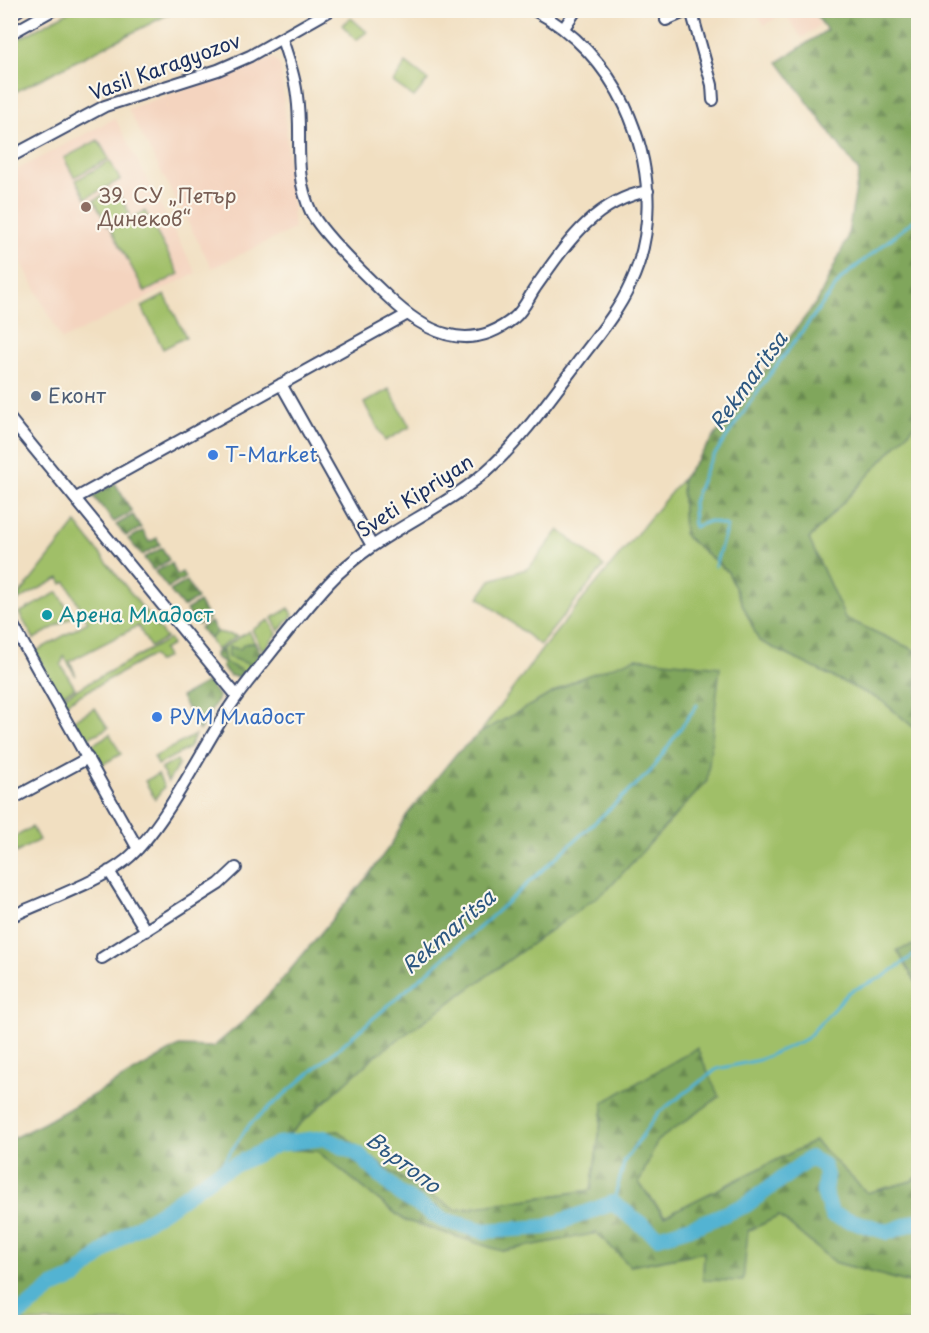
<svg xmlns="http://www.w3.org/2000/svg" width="929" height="1333" font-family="'Playpen Sans',sans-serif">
<defs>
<pattern id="forest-firs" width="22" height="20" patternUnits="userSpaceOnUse" patternTransform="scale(1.5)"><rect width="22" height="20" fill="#80a65c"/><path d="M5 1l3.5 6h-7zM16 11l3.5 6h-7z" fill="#68884f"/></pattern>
</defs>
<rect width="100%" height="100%" fill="#fbf7ec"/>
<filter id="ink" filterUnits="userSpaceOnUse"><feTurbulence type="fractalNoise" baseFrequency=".0167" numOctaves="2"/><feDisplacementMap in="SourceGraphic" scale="12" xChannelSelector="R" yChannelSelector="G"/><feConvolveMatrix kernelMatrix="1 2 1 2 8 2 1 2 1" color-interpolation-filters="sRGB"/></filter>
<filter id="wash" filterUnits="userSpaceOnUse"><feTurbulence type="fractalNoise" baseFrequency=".008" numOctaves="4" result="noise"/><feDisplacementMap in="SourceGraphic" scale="24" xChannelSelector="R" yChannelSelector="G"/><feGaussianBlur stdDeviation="1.35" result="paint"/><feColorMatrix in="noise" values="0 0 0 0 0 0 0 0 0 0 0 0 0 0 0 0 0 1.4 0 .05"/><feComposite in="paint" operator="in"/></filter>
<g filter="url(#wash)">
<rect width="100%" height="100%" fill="#f1dfc1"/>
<!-- built -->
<path fill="#f4d4bf" d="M 754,11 L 811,11 L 820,25 L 802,38 L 784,13 L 765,25 Z
M 274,58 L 281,67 L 294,229 L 212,268 L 128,109 Z
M 115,118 L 196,273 L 62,340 L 11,242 L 11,173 Z"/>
<!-- green -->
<path fill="#a0bf67" stroke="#5e7762" stroke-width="1.5" d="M 70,11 L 70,10 L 175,11 L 11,94 L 11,43 Z
M 351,18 L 367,32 L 356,40 L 342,25 Z
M 406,63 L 428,80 L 414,97 L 393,82 Z
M 98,140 L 109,159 L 74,177 L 64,158 Z
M 110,161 L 120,180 L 86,198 L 76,180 Z
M 116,189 L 130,214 L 108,226 L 94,200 Z
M 145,211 L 179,274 L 145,292 L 111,229 Z
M 165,295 L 186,337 L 163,349 L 142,307 Z
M 389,389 L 410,427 L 385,441 L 364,403 Z
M 918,422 L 918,652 L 845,618 L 809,539 Z
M 682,479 L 684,535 L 728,572 L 759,641 L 882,701 L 918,731 L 918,944 L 897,950 L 918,986 L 918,1176 L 912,1181 L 867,1193 L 815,1141 L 665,1216 L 639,1183 L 657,1141 L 719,1097 L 604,1102 L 591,1190 L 456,1210 L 388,1170 L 338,1131 L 280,1149 L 317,1151 L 404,1220 L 502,1251 L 597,1233 L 631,1266 L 704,1252 L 703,1280 L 748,1231 L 779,1216 L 834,1262 L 918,1285 L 918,1322 L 16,1322 L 53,1287 L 76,1277 L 118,1239 L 171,1206 L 214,1175 L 278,1144 L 375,1056 L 608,889 L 707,781 L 578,679 L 480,733 L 543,648 Z
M 76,523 L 166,638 L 150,647 L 138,626 L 70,661 L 76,676 L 64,656 L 61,665 L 75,688 L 60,696 L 35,652 L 88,622 L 66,582 L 62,584 L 59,578 L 13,603 Z
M 559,530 L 604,566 L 540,645 L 479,597 L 491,580 L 529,568 Z
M 58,592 L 72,617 L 34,639 L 19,613 Z
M 289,608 L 293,615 L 279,631 L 272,618 Z
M 269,620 L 277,634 L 263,651 L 252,630 Z
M 249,631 L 255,643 L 247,643 L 240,649 L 230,647 L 228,657 L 252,665 L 243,675 L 241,671 L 225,663 L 220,651 L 216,652 Z
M 217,632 L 237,636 L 216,650 L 210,639 Z
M 169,639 L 172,645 L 163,650 L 167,657 L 157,662 L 153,655 L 64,704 L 61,698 Z
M 95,708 L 108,728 L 84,740 L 72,721 Z
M 110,734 L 121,754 L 98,767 L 88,747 Z
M 195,735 L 189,748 L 158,765 L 154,757 Z
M 177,760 L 179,764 L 168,782 L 161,769 Z
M 158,774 L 164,787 L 155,799 L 145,781 Z
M 32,827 L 39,840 L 16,853 L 11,839 Z"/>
<!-- forest -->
<path fill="url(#forest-firs)" stroke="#4e6a5d" stroke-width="1.5" d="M 813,11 L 918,11 L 918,422 L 809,539 L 845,618 L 918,652 L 918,731 L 882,701 L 759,641 L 728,572 L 684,535 L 682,479 L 818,300 L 847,239 L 859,172 L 778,62 L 827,30 Z
M 115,483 L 132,512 L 114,522 L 93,496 Z
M 133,515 L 141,528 L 126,536 L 116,525 Z
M 143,531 L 149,542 L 157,538 L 160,545 L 142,555 L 128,539 Z
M 162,548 L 169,560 L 153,570 L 144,558 Z
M 171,563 L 177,575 L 182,572 L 185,578 L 168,588 L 155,572 Z
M 187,581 L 197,599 L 183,607 L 170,591 Z
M 199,602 L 209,619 L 198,625 L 186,610 Z
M 211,622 L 217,632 L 210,639 L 200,628 Z
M 255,643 L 261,653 L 252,665 L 228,657 L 229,647 L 240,649 L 244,644 Z
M 223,650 L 225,663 L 241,670 L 242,677 L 230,676 L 222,667 L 223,662 L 215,657 L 215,653 Z
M 636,658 L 720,667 L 707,781 L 608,889 L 375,1056 L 278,1144 L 214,1175 L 171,1206 L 118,1239 L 76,1277 L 53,1287 L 16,1322 L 11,1322 L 11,1139 L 44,1123 L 179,1046 L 213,1047 L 245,1020 L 281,981 L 367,877 L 392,843 L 406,816 L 456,754 L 480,733 L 578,679 Z
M 208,682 L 219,697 L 199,731 L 181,697 Z
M 918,944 L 918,986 L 897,950 Z
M 697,1048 L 719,1097 L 657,1141 L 639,1183 L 664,1216 L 815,1141 L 867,1193 L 912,1181 L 918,1176 L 918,1285 L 834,1262 L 779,1216 L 748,1231 L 743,1281 L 703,1280 L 704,1252 L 630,1266 L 597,1233 L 502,1251 L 404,1220 L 317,1151 L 279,1149 L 297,1134 L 338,1131 L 388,1170 L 456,1210 L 591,1190 L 604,1102 Z"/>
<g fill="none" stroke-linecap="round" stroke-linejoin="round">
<!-- stream -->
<path stroke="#53b3d2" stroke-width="3" d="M 715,566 L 727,526 L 710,521 L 694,527 L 693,502 L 707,466 L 762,385 L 842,278 L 913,221 L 918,220
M 214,1175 L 250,1124 L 480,927 L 650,772 L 697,705
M 613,1203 L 625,1160 L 658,1113 L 717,1069 L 759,1060 L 806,1039 L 849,992 L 883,977 L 918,952"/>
<!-- river -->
<path stroke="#53b3d2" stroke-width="16" d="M 10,1321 L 53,1287 L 76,1277 L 118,1239 L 171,1206 L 214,1175 L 278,1144 L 324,1138 L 358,1154 L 400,1194 L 443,1220 L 484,1231 L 546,1227 L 613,1203 L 658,1237 L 698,1225 L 746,1205 L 810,1158 L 823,1165 L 826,1175 L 824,1192 L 832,1215 L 888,1232 L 918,1221"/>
</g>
</g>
<g filter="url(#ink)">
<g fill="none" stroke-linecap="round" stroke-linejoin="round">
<!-- minor casing -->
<g stroke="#3b496d" stroke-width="14">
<path id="minor" d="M 691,10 L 712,85 L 713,100
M 10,15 L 19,10
M 666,20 L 689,10
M 564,28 L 576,10
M 10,34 L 53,10
M 282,39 C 288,58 295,76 297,96 C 303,138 292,171 311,212 C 322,234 368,278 387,296 C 423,331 468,356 514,318 C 523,311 529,297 535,288 C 565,246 593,201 648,191
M 10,157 L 105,106 L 218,70 L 250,56 L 331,10
M 281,384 L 371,544
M 10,419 L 237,696
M 76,498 L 406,315
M 10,620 L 138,849
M 10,800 L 88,758
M 109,871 L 146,931
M 10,917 C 42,902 101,881 126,860 C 164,829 201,750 229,708 C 241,689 256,672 270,654 C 289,630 308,606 329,583 C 377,531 444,512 493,465 C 524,436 549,400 575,366 C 594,340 617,314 630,285 C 657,228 651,162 625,106 C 606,66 574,31 534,10
M 102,958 L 219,884 L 236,868"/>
</g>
<!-- minor -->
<use href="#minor" stroke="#fff" stroke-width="10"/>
</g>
</g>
<!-- markers -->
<circle fill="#8d6e63" stroke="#fbf7ec" stroke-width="2" cx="86" cy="207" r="6"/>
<circle fill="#5c6f8a" stroke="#fbf7ec" stroke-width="2" cx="36" cy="396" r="6"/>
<g fill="#3f7fe0" stroke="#fbf7ec" stroke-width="2">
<circle cx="213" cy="455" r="6"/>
<circle cx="157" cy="717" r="6"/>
</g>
<circle fill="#0f9aa8" stroke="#fbf7ec" stroke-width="2" cx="47" cy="615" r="6"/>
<g text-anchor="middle" stroke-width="4.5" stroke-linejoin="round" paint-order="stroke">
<!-- street labels -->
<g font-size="20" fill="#1b2f5e" stroke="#fbf7ec">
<text transform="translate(165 67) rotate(-20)" y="7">Vasil Karagyozov</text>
<text transform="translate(415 496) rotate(-33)" y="7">Sveti Kipriyan</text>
</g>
<!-- education labels -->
<g font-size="20" fill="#785e54" stroke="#fbf7ec" text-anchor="start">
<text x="98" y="203">39. СУ „Петър<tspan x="98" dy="23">Динеков“</tspan></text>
</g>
<!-- service labels -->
<g font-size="20" fill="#4e5e75" stroke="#fbf7ec" text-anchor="start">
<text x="48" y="403">Еконт</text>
</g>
<!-- shop labels -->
<g font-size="20" fill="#366cbe" stroke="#fbf7ec" text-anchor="start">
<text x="225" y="462">T-Market</text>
<text x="169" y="724">РУМ Младост</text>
</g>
<!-- culture labels -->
<g font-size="20" fill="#0d838f" stroke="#fbf7ec" text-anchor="start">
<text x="59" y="622">Арена Младост</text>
</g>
<!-- water labels -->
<g font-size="21" font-style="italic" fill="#2c5781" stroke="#fbf7ec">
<text transform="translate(749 381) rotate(-54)" y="7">Rekmaritsa</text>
<text transform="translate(449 932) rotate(-41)" y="7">Rekmaritsa</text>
<text transform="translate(403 1163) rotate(37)" y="7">Въртопо</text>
</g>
</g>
<!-- margin -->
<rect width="929" height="1333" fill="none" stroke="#fbf7ec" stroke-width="36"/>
</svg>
